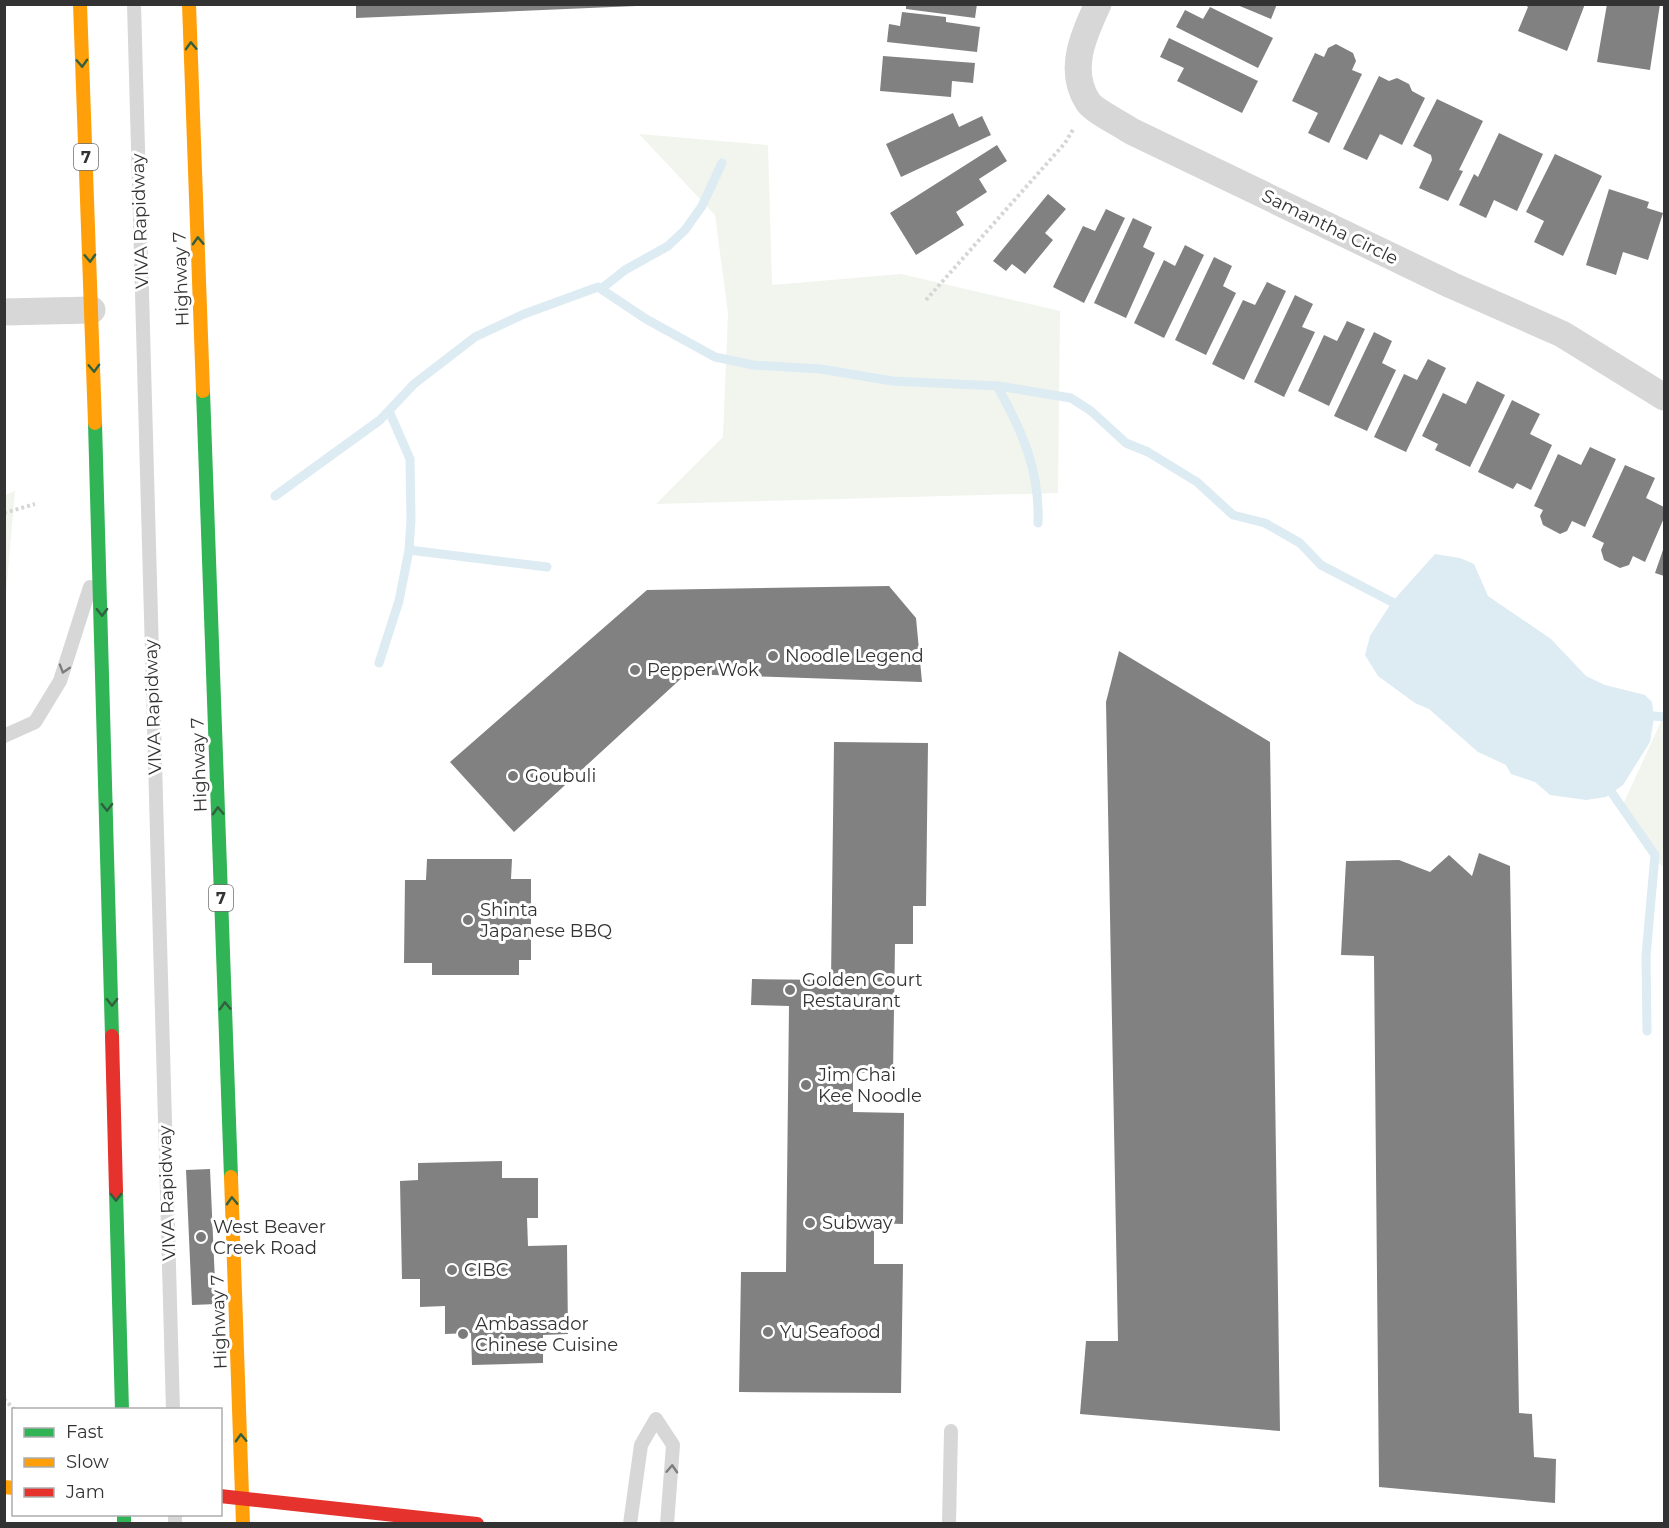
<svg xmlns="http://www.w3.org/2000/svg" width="1669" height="1528" font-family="Montserrat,sans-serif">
<rect width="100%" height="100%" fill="#fff"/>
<!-- green -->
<path fill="#f1f5ed" d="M 639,134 L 768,145 L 772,285 L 901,274 L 1060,311 L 1058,493 L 656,504 L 723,437 L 728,313 L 715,215 Z
M 15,491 L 5,605 L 5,495 Z
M 1664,715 L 1664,868 L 1653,857 L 1620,811 Z"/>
<!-- water -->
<path fill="#ddebf3" d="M 1435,554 L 1460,558 L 1474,564 L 1488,596 L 1551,639 L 1586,676 L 1605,685 L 1645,695 L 1652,702 L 1654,718 L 1650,742 L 1623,785 L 1606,797 L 1586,800 L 1550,795 L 1535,782 L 1511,774 L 1506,765 L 1478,752 L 1429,709 L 1415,703 L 1378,676 L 1365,655 L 1370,636 L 1392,602 Z"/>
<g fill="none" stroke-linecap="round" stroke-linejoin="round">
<!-- stream -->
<path stroke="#ddebf3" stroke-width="9" d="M 601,289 L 625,270 L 668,246 L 685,230 L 702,206 L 722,163
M 997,386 C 1022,430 1040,471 1038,523
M 275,496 L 380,420 L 414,384 L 475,337 L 524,314 L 598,287 L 646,319 L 715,357 L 753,365 L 821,369 L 892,381 L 999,386 L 1071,398 L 1091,411 L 1126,443 L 1148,452 L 1197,482 L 1233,515 L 1265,523 L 1300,543 L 1321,565 L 1392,602
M 409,550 L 547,567
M 379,663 L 399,601 L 409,550 L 411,520 L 410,459 L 389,411
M 1654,716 L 1664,717
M 1612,793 L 1655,855 L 1646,956 L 1647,1031"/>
</g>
<!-- building -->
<path fill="#818181" d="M 356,4 L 636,4 L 636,6 L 356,18 Z
M 906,4 L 977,4 L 975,18 L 906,9 Z
M 1235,4 L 1277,4 L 1271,19 Z
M 1524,4 L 1585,4 L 1567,51 L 1518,31 L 1528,7 Z
M 1607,4 L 1660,4 L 1650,70 L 1597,62 Z
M 1210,7 L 1273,38 L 1258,68 L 1176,27 L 1185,10 L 1203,19 Z
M 902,12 L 946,17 L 946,22 L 980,27 L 977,52 L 887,42 L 889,24 L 900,26 Z
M 1169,38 L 1258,81 L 1242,113 L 1177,81 L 1184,68 L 1160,57 Z
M 1336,44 L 1353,53 L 1356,61 L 1352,70 L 1362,74 L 1329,143 L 1308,133 L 1318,113 L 1292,101 L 1315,53 L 1324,57 L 1328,48 Z
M 883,56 L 975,63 L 973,83 L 952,81 L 951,97 L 880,91 Z
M 1379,76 L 1389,81 L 1397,78 L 1409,84 L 1412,91 L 1425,98 L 1402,145 L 1380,134 L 1367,160 L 1343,149 Z
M 1437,99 L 1483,121 L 1459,170 L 1463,171 L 1448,201 L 1419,188 L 1432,160 L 1431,155 L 1413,146 Z
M 953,113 L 959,127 L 982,116 L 991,135 L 901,177 L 886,144 Z
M 1499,133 L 1543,154 L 1517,211 L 1494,200 L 1486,218 L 1459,205 L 1474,174 L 1478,177 Z
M 997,145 L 1007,161 L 979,179 L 987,192 L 956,212 L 964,225 L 916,255 L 890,213 Z
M 1555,154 L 1602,176 L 1563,256 L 1534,242 L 1544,221 L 1526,212 Z
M 1609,189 L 1649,202 L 1647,208 L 1663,213 L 1648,260 L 1623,252 L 1616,275 L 1586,265 Z
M 1048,194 L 1066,209 L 1045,233 L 1053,240 L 1025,274 L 1012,264 L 1006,271 L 993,261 Z
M 1106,209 L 1125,218 L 1084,303 L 1053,287 L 1083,226 L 1095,231 Z
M 1133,218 L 1152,227 L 1143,247 L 1155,253 L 1126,318 L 1094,303 Z
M 1185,245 L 1204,255 L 1164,338 L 1134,323 L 1164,260 L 1175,266 Z
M 1214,257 L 1232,266 L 1223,286 L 1236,293 L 1206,355 L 1175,340 Z
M 1267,282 L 1286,291 L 1244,380 L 1212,364 L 1243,300 L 1255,305 Z
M 1295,295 L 1313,304 L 1302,327 L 1315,332 L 1284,397 L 1254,382 Z
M 1347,321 L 1365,329 L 1329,406 L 1298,391 L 1324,335 L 1337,341 Z
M 1374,332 L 1392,341 L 1382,363 L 1396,370 L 1367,431 L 1334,416 Z
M 1428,359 L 1446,368 L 1406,452 L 1374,437 L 1404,374 L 1417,380 Z
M 1477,381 L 1505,395 L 1470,467 L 1435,450 L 1438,444 L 1422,436 L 1443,393 L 1466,404 Z
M 1512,400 L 1540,414 L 1530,434 L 1552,445 L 1531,490 L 1517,483 L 1513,489 L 1478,472 Z
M 1590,447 L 1616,459 L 1585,527 L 1572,521 L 1567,531 L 1560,534 L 1543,525 L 1540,516 L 1543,510 L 1534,506 L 1558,454 L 1581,465 Z
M 1625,465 L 1655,478 L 1646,498 L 1664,507 L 1664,518 L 1645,562 L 1633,556 L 1629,565 L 1620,568 L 1604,560 L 1601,550 L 1604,543 L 1592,537 Z
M 1664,547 L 1664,576 L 1655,573 Z
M 889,586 L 916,618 L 922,682 L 686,674 L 514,832 L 450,762 L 647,590 Z
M 1119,651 L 1270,742 L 1280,1431 L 1080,1414 L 1086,1341 L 1118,1341 L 1106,702 Z
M 834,742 L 928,743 L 926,906 L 913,906 L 913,944 L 895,944 L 893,1073 L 853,1073 L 853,1112 L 904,1113 L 903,1224 L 874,1223 L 874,1264 L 903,1264 L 901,1393 L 739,1392 L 741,1272 L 786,1272 L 789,1006 L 751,1005 L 752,979 L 831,980 Z
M 1479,853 L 1510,866 L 1519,1413 L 1532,1414 L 1534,1457 L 1556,1459 L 1555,1503 L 1379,1487 L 1374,956 L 1341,955 L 1346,861 L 1399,860 L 1430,872 L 1449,855 L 1472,876 Z
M 427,859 L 512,859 L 511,879 L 531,879 L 531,960 L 519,960 L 519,975 L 432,975 L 432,963 L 404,963 L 405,880 L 426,880 Z
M 502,1161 L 502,1178 L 538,1178 L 538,1218 L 527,1218 L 528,1246 L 567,1245 L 568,1334 L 543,1335 L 543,1363 L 472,1365 L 471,1333 L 445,1334 L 445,1306 L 420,1307 L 420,1279 L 402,1279 L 400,1181 L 418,1180 L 418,1163 Z
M 210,1169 L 216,1304 L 192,1305 L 186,1170 Z"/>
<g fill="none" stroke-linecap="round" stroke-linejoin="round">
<!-- path -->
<path stroke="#d6d6d6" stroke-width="4" stroke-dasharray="3 3" stroke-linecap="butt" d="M 926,300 L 1065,143 L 1074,128
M 4,513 L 35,504
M 4,1399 L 15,1410"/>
<!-- lane -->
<path stroke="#d7d7d7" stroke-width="14" d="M 134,4 L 173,1410
M 4,736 L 35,722 L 60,681 L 90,587
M 175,1514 L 175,1524
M 630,1524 L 641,1445 L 656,1419 L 673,1445 L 667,1524
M 949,1524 L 951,1431"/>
<!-- street -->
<path stroke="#d7d7d7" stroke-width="27" d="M 1098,4 C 1084,34 1067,70 1088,102 C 1094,111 1121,124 1131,131 L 1451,285 L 1562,334 L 1664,397
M 4,312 L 92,310"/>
<!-- fast -->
<path stroke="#30b455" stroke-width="14" d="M 203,391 L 231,1177
M 95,423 L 112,1036
M 116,1191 L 122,1410
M 124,1514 L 124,1524"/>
<!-- slow -->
<path stroke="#ff9f0a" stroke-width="14" d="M 80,4 L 95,423
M 189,4 L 203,391
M 231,1177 L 243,1524
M 4,1487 L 14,1488"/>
<!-- jam -->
<path stroke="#e5322d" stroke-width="14" d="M 112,1036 L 116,1191
M 220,1496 L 477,1524"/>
</g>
<!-- one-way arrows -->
<defs><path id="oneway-chevron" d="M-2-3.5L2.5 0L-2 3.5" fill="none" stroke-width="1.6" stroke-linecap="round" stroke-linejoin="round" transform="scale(1.5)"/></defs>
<g stroke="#32603f">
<use href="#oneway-chevron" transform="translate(191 46) rotate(-92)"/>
<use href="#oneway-chevron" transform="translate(82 63) rotate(88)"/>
<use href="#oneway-chevron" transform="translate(198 241) rotate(-92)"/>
<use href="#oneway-chevron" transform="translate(90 258) rotate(88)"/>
<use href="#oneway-chevron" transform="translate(94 368) rotate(88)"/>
<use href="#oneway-chevron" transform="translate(102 612) rotate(89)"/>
<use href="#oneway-chevron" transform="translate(107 807) rotate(89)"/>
<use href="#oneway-chevron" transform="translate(218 811) rotate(-92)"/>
<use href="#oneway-chevron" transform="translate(112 1002) rotate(89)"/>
<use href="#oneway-chevron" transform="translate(225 1006) rotate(-92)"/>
<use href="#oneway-chevron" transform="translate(116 1197) rotate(89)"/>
<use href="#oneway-chevron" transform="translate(232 1201) rotate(-92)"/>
<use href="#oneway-chevron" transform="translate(241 1438) rotate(-92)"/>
</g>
<g stroke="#7d7d7d">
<use href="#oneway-chevron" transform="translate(64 669) rotate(107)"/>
<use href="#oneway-chevron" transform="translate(672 1469) rotate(-87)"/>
</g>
<!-- markers -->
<g fill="#7a7a7a" stroke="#fff" stroke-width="2">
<circle cx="773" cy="656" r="6"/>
<circle cx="635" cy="670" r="6"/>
<circle cx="513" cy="776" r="6"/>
<circle cx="468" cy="920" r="6"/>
<circle cx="790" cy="990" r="6"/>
<circle cx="806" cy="1085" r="6"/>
<circle cx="810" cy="1223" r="6"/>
<circle cx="201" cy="1237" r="6"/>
<circle cx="452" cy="1270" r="6"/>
<circle cx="768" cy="1332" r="6"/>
<circle cx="463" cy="1334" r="6"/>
</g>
<g text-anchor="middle" stroke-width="6" stroke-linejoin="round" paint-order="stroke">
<!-- shield labels -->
<g fill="#fff" stroke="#707070" stroke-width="1.5">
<rect x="74" y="144" width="24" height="26" rx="4.5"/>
<rect x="209" y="885" width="24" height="26" rx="4.5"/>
</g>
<g font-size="16" font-weight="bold" fill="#333">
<text x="86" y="163">7</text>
<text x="221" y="904">7</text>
</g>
<!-- street labels -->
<g font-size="18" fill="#333" stroke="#fff">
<text transform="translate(140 221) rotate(-92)" y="6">VIVA Rapidway</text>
<text transform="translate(1330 227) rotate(26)" y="6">Samantha Circle</text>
<text transform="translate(181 279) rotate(-92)" y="6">Highway 7</text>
<text transform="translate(153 707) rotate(-92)" y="6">VIVA Rapidway</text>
<text transform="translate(199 765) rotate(-92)" y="6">Highway 7</text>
<text transform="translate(167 1193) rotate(-92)" y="6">VIVA Rapidway</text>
<text transform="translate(219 1322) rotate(-92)" y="6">Highway 7</text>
</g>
<!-- poi labels -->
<g font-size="18" fill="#333" stroke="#fff" text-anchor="start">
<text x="785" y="662">Noodle Legend</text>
<text x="647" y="676">Pepper Wok</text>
<text x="525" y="782">Goubuli</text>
<text x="480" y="916">Shinta<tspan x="480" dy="21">Japanese BBQ</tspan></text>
<text x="802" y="986">Golden Court<tspan x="802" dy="21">Restaurant</tspan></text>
<text x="818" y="1081">Jim Chai<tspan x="818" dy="21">Kee Noodle</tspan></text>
<text x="822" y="1229">Subway</text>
<text x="213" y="1233">West Beaver<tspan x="213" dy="21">Creek Road</tspan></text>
<text x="464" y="1276">CIBC</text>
<text x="475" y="1330">Ambassador<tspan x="475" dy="21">Chinese Cuisine</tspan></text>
<text x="780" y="1338">Yu Seafood</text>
</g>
</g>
<!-- border -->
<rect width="1669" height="1528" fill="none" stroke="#333333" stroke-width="12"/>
<!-- legend -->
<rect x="12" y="1408" width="210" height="108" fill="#ffffff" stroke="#adadad" stroke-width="1.5"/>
<rect x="24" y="1428" width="30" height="9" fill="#30b455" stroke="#adadad" stroke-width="1.5"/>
<text x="66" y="1438" font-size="18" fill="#333333">Fast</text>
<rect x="24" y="1458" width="30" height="9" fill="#ff9f0a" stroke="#adadad" stroke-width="1.5"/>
<text x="66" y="1468" font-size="18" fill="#333333">Slow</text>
<rect x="24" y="1488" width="30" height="9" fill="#e5322d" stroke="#adadad" stroke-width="1.5"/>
<text x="66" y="1498" font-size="18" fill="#333333">Jam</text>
</svg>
